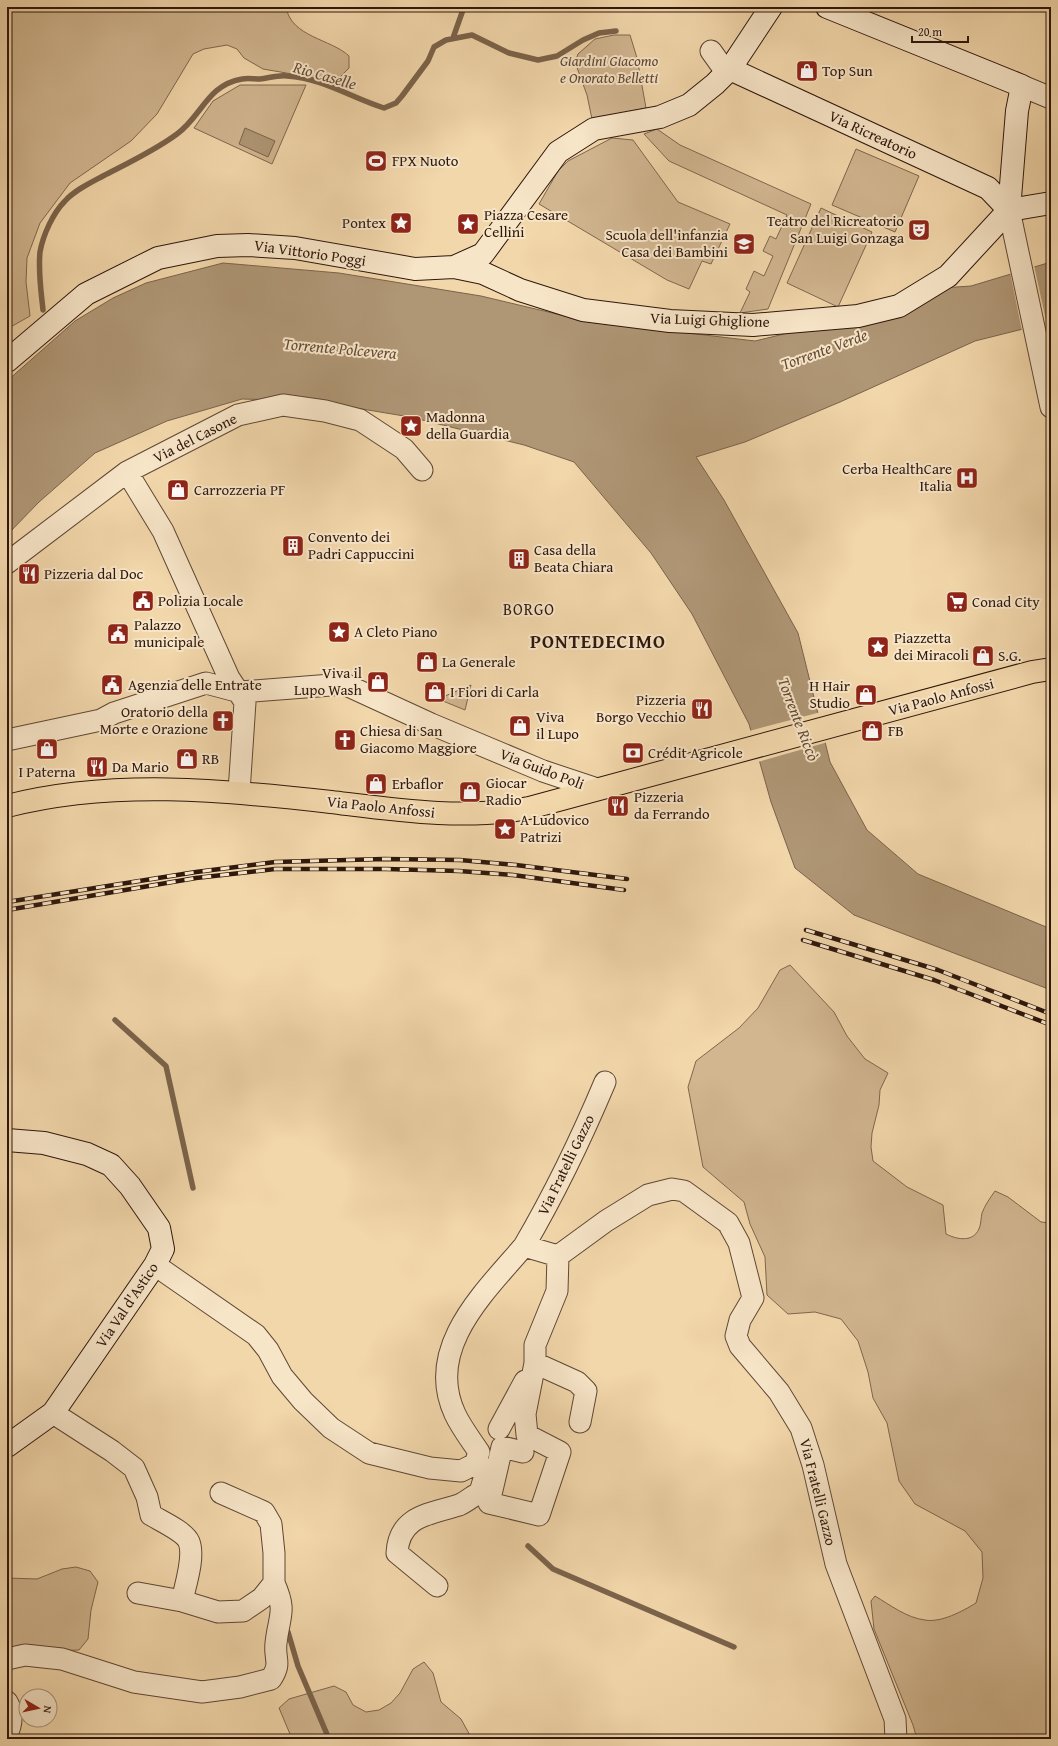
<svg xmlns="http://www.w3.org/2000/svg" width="1058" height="1746" font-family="'Gentium Book Plus',serif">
<rect width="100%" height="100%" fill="#f2d7ab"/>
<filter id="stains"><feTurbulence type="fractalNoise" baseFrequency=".005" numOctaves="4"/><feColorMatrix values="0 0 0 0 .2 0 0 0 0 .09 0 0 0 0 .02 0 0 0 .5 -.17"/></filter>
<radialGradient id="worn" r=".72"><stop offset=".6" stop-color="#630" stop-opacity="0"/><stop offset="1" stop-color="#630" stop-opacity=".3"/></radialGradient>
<!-- green -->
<path fill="#d1b690" stroke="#80664e" d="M 7,7 L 286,7 C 291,37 331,39 349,56 L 349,68 L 337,80 L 327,80 L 263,69 L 244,58 L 237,49 L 227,45 L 204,49 L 193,54 L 157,114 L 131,141 L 70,183 L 40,223 L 27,258 L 26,282 L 30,316 L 7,329 Z
M 614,35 L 630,35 L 637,58 L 646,108 L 592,119 L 587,95 L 575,62 L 578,54 L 595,39 Z
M 240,85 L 306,85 L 272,164 L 194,128 L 213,101 Z
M 657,129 L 680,145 L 811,204 L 768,309 L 740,313 L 750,292 L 746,289 L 754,271 L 764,276 L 773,256 L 763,251 L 770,236 L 776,239 L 787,215 L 669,161 L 644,134 Z
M 612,138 L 633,140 L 678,202 L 730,224 L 711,264 L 702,261 L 689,289 L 667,280 L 539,204 L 558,171 L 568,161 Z
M 856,149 L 919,176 L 895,232 L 832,205 Z
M 821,208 L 872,232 L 838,307 L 787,283 Z
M 471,685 L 465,710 L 438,699 Z
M 790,965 L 834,1012 L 847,1036 L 865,1059 L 888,1073 L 880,1090 L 879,1105 L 872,1133 L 871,1147 L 873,1161 L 907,1187 L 943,1205 L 946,1234 C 958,1240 975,1243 980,1226 C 981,1222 981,1218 982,1213 C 985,1205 990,1198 995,1191 L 1008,1197 L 1041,1222 L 1051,1223 L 1051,1739 L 917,1739 L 913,1725 L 874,1629 L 871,1601 L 875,1596 C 890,1605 907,1618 925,1620 C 941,1623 963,1611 976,1603 L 983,1578 L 982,1552 L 965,1531 L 915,1504 L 899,1481 L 887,1423 L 873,1398 L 868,1372 L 858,1341 L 841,1319 L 815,1312 L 788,1314 L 767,1295 L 765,1257 L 750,1224 L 744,1202 L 703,1167 L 688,1087 L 696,1061 L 739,1028 L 758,1008 L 780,970 Z
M 76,1567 L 90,1571 L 98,1582 L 91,1610 L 88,1639 L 79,1650 L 48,1651 L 7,1646 L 7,1578 L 37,1579 L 62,1569 Z
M 424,1662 L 433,1673 L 441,1702 L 461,1719 L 472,1739 L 289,1739 L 290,1734 L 279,1708 L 289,1699 L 334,1686 L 346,1692 L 353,1705 L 366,1712 L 379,1710 L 391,1703 L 400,1693 L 413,1669 Z"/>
<!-- water -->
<path fill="#af9675" stroke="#7b634b" d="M 245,128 L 275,141 L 268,157 L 239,144 Z
M 1051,262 L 1051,322 L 975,341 L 840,402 L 745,442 L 696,457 L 724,500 L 798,633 L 830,762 L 867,830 L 918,874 L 1051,929 L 1051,990 L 854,915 L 795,868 L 771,802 L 749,724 L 692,614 L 651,553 L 574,462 L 524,445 L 410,417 L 314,401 L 242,399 L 167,421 L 95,453 L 39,502 L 7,535 L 7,381 L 75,321 L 113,298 L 146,283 L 223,263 L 339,273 L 481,296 L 586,321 L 755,341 L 784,334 L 912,290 L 971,286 Z"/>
<!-- pier -->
<path fill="#f2d7ab" d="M 1034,265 L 1047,325 L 1022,331 L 1010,272 Z
M 821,712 L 828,742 L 758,762 L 749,731 Z"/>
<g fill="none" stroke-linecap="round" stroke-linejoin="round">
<!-- stream -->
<path stroke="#7b634b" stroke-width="5.5" d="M 453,38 L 464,7
M 43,310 C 41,291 38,271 40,252 C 43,235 53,213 65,201 C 75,190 90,183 103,176 C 128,163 154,151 177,134 C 202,116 207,85 242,79 C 247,78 254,79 260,79 C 269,78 278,75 287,76 C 322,78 352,98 384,108 L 396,103 L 402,96 L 428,61 L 434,47 L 446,40 L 472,35 L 509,53 L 538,60 L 557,56 L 583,40 L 599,33 L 616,31
M 115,1020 L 166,1066 L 193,1188
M 528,1546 L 553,1569 L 734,1647
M 288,1632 L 298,1666 L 329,1739"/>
<!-- street casing -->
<g stroke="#5f4734" stroke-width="23">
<path id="street" d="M 711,51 L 726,72
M 1022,86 L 1051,98
M 1009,210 L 1051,407
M 127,472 L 163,531 L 229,678 L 245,702 L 239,792
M 7,563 L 127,472 L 238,415 L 283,405 L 325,411 L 360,420 L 404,449 L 422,470
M 7,740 L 101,720 L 114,713 L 206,683 L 240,692 L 344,684 L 431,724 L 543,771 L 597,789
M 524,1246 C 555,1193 581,1139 605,1082
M 558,1256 L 557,1291 L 535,1345 L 535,1363 L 577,1382 L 586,1391 L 580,1422
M 155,1265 L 256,1335 L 268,1350 L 282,1376 L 303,1401 L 331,1428 L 369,1453 L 430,1468 L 461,1471 L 475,1464 L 479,1452 C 471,1440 461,1427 455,1414 C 424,1348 485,1292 524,1246 L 558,1256 L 606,1221 L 648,1195 L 672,1189 L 684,1191 L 728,1223 L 739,1243 L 753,1298 L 740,1320 L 736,1336 L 740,1346 L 779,1392 L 801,1428 L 813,1465 L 836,1564 L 895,1719 L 896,1739
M 53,1413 L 112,1451 L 134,1468 L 147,1497 L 151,1515 C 161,1521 185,1532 189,1542 C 195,1557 185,1586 182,1601
M 499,1429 L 525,1381
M 523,1452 L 502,1447 L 489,1503 L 539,1515 L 560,1452 L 527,1435 L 525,1414 L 535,1363
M 437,1586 L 397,1553 C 399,1515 431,1514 459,1505 C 466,1502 473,1496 480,1492 L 487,1469
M 138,1593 L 182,1601 L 218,1612 L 243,1611 L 262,1598 L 274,1583 L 274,1553 L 271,1524 L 264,1512 L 221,1493
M 7,1659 L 25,1655 L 62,1659 L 134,1682 L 202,1692 L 240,1687 L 271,1679 C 282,1662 274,1660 276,1643 C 279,1615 287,1612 274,1583
M 7,1702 C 13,1712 12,1724 7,1734"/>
</g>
<!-- secondary casing -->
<g stroke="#2e170c" stroke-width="24">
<path id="secondary" d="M 827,7 L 1022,86 L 1017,111 L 1009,210
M 730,69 L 988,188 L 1009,210
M 1009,210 L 1051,203
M 454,267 L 483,254 L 558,152 L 594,129 L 660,117 L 689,105 L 715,84 L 730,69 L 771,7
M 7,361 L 86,294 L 158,258 L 217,246 L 248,245 L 295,248 L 415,269 L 454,267 L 483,273 L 520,290 L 583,310 L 670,321 L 753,325 L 858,316 L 899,306 L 948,276 L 1009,210
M 7,1140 L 44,1143 L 87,1154 L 111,1165 L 130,1186 L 159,1228 L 163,1249 L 155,1265 L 53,1413 L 7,1446"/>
</g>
<!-- primary casing -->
<g stroke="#2e170c" stroke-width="24">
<path id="primary" d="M 7,806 C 112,779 224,790 331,802 C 397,810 463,820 529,808 C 697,762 865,717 1032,672 L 1051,669"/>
</g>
<!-- street -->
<use href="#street" stroke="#f7e5c8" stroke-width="21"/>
<!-- secondary -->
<use href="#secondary" stroke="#f7e5c8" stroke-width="22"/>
<!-- primary -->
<use href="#primary" stroke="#f2d7ab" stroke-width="22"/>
<!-- rail casing -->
<g stroke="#2e170c" stroke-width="4.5">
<path id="rail" d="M 7,902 L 196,872 L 275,862 L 384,859 L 460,860 L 516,865 L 627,879
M 7,910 L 196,878 L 275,869 L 386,869 L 459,871 L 513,875 L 624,890
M 806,930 L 938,970 L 1051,1014
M 803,940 L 934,980 L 1051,1025"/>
</g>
<!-- rail -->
<use href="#rail" stroke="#f7e5c8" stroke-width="3" stroke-dasharray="9" stroke-linecap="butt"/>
</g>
<!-- icons -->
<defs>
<g id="shop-square" transform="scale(1.15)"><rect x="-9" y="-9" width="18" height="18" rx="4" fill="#8f2418" stroke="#f7e5c8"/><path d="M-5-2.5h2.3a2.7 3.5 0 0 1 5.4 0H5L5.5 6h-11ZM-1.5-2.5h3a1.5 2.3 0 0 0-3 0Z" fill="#fff"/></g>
<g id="stadium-square" transform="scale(1.15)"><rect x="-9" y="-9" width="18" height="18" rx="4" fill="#8f2418" stroke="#f7e5c8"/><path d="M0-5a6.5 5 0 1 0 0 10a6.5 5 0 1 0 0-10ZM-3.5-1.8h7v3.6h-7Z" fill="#fff"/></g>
<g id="sight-square" transform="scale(1.15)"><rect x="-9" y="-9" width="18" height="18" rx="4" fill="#8f2418" stroke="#f7e5c8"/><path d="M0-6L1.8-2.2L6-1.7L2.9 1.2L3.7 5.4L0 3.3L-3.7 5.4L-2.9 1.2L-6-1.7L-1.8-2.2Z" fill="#fff"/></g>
<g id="theatre-square" transform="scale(1.15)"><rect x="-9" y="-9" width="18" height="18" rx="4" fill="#8f2418" stroke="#f7e5c8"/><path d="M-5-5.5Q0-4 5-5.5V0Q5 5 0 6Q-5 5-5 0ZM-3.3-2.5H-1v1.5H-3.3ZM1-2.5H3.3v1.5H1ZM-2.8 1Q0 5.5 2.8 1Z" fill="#fff"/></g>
<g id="school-square" transform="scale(1.15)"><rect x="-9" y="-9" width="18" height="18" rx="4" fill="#8f2418" stroke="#f7e5c8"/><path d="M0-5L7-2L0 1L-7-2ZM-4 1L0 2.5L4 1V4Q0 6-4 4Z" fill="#fff"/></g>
<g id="hospital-square" transform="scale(1.15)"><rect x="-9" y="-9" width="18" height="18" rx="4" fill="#8f2418" stroke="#f7e5c8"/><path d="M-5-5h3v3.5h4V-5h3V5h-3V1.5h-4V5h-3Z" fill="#fff"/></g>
<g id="building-square" transform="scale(1.15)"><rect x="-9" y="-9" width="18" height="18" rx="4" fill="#8f2418" stroke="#f7e5c8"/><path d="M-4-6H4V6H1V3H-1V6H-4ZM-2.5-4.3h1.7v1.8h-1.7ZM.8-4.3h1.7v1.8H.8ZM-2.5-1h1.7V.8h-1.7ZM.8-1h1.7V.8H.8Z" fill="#fff"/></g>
<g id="restaurant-square" transform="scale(1.15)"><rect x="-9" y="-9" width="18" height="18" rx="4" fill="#8f2418" stroke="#f7e5c8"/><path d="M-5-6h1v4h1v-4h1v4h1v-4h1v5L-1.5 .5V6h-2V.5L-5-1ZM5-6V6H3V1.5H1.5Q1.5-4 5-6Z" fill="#fff"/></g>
<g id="civic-square" transform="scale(1.15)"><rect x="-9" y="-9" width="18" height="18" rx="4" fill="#8f2418" stroke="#f7e5c8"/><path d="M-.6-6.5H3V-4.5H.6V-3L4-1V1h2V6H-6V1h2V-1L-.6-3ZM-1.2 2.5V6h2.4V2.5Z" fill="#fff"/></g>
<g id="supermarket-square" transform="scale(1.15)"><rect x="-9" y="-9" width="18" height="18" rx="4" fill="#8f2418" stroke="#f7e5c8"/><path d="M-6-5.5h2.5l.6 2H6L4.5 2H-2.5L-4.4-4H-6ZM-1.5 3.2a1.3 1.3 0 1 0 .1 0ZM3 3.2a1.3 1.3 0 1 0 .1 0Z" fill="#fff"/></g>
<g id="church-square" transform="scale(1.15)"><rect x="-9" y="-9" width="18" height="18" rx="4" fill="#8f2418" stroke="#f7e5c8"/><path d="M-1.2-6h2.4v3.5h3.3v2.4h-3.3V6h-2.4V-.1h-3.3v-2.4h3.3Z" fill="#fff"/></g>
<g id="bank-square" transform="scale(1.15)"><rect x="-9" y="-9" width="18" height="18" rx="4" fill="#8f2418" stroke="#f7e5c8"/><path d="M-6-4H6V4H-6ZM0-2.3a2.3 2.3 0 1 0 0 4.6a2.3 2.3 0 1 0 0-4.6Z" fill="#fff"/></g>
</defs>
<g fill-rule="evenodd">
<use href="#shop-square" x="807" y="71"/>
<use href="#stadium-square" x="376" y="161"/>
<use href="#sight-square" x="401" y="223"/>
<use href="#sight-square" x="468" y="224"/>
<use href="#theatre-square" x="919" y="230"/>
<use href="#school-square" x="744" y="244"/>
<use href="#sight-square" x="411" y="426"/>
<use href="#hospital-square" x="967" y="478"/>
<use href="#shop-square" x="178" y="490"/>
<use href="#building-square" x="293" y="546"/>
<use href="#building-square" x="519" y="559"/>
<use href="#restaurant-square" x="29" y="574"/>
<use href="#civic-square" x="143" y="601"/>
<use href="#supermarket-square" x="957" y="602"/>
<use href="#sight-square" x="339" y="632"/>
<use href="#civic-square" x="118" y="634"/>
<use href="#sight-square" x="878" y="647"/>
<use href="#shop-square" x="983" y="656"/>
<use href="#shop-square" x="427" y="662"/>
<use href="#shop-square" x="378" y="682"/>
<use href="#civic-square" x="112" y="685"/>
<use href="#shop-square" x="435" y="692"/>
<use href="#shop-square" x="866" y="695"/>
<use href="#restaurant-square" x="702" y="709"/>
<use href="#church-square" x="223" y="721"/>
<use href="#shop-square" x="520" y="726"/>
<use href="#shop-square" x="872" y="731"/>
<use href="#church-square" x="345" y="740"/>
<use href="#shop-square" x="47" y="749"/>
<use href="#bank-square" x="633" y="753"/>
<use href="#shop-square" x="187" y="759"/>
<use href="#restaurant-square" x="97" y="767"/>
<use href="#shop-square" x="376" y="784"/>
<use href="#shop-square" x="470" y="792"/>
<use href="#restaurant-square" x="618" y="806"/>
<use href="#sight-square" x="505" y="829"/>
</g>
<g text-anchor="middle" stroke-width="4" stroke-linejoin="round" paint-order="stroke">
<!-- park labels -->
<g font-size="15" font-style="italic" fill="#5f4734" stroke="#f7e5c8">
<text x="609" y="66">Giardini Giacomo<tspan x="609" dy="17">e Onorato Belletti</tspan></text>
</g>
<!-- poi labels -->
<g font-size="15" fill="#2e170c" stroke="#f7e5c8" text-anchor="start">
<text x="822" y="76">Top Sun</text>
<text x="392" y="166">FPX Nuoto</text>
<text x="484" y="220">Piazza Cesare<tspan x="484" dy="17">Cellini</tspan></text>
<text x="904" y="226" text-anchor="end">Teatro del Ricreatorio<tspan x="904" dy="17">San Luigi Gonzaga</tspan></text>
<text x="386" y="228" text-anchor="end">Pontex</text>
<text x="728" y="240" text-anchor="end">Scuola dell'infanzia<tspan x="728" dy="17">Casa dei Bambini</tspan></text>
<text x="426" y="422">Madonna<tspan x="426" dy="17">della Guardia</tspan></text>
<text x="952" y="474" text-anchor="end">Cerba HealthCare<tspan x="952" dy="17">Italia</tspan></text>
<text x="194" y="495">Carrozzeria PF</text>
<text x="308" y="542">Convento dei<tspan x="308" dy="17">Padri Cappuccini</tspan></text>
<text x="534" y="555">Casa della<tspan x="534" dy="17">Beata Chiara</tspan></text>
<text x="44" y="579">Pizzeria dal Doc</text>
<text x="158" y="606">Polizia Locale</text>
<text x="972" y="607">Conad City</text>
<text x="134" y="630">Palazzo<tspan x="134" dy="17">municipale</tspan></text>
<text x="354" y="637">A Cleto Piano</text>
<text x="894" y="643">Piazzetta<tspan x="894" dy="17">dei Miracoli</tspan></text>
<text x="998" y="661">S.G.</text>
<text x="442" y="667">La Generale</text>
<text x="362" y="678" text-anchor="end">Viva il<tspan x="362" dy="17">Lupo Wash</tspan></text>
<text x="128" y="690">Agenzia delle Entrate</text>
<text x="850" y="691" text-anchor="end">H Hair<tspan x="850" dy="17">Studio</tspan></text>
<text x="450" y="697">I Fiori di Carla</text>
<text x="686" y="705" text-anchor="end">Pizzeria<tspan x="686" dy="17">Borgo Vecchio</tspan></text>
<text x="208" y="717" text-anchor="end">Oratorio della<tspan x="208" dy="17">Morte e Orazione</tspan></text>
<text x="536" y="722">Viva<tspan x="536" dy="17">il Lupo</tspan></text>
<text x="360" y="736">Chiesa di San<tspan x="360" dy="17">Giacomo Maggiore</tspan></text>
<text x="888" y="736">FB</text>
<text x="648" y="758">Crédit Agricole</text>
<text x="202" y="764">RB</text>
<text x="112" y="772">Da Mario</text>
<text x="47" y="777" text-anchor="middle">I Paterna</text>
<text x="486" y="788">Giocar<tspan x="486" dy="17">Radio</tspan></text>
<text x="392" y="789">Erbaflor</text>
<text x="634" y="802">Pizzeria<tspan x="634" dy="17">da Ferrando</tspan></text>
<text x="520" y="825">A Ludovico<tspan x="520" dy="17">Patrizi</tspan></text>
</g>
<!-- street labels -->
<g font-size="15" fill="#2e170c" stroke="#f7e5c8">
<text transform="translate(873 135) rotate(25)" y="5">Via Ricreatorio</text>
<text transform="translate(310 253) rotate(8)" y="5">Via Vittorio Poggi</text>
<text transform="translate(710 320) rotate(2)" y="5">Via Luigi Ghiglione</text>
<text transform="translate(195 438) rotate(-27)" y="5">Via del Casone</text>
<text transform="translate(941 697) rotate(-15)" y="5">Via Paolo Anfossi</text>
<text transform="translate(542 769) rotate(21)" y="5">Via Guido Poli</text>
<text transform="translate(381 807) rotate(6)" y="5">Via Paolo Anfossi</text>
<text transform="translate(566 1165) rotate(-64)" y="5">Via Fratelli Gazzo</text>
<text transform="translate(127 1305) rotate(-56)" y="5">Via Val d'Astico</text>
<text transform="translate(818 1492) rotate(76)" y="5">Via Fratelli Gazzo</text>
</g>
<!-- water labels -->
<g font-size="16" font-style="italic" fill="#624a36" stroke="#f7e5c8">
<text transform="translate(325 75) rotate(16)" y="6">Rio Caselle</text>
<text transform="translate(340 348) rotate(5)" y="6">Torrente Polcevera</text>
<text transform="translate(824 349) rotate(-20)" y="6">Torrente Verde</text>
<text transform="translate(799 719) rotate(69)" y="6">Torrente Riccò</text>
</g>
<!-- neighbourhood labels -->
<g font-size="16" letter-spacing="1" fill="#2e170c" stroke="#f7e5c8">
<text x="529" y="615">BORGO</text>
</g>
<!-- district labels -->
<g font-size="19" font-weight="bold" letter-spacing="1" fill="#2e170c" stroke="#f7e5c8">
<text x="598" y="648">PONTEDECIMO</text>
</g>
</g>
<!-- margin -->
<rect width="1058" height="1746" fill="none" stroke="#f2d7ab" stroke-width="24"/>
<rect x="8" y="8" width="1042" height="1730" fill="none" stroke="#2e170c" stroke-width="2"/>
<rect x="12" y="12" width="1034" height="1722" fill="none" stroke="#2e170c"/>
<!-- north arrow -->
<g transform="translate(38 1708) rotate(99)"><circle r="19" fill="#f7e5c8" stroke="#a7937d"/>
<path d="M0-3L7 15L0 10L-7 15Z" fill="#8f2418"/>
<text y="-6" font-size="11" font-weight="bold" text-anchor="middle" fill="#2e170c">N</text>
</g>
<!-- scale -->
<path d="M912 36v6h56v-6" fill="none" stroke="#2e170c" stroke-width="2"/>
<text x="918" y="36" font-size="12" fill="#2e170c" stroke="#f7e5c8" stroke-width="3" paint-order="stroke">20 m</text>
<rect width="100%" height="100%" filter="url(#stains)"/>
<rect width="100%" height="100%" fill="url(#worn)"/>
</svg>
